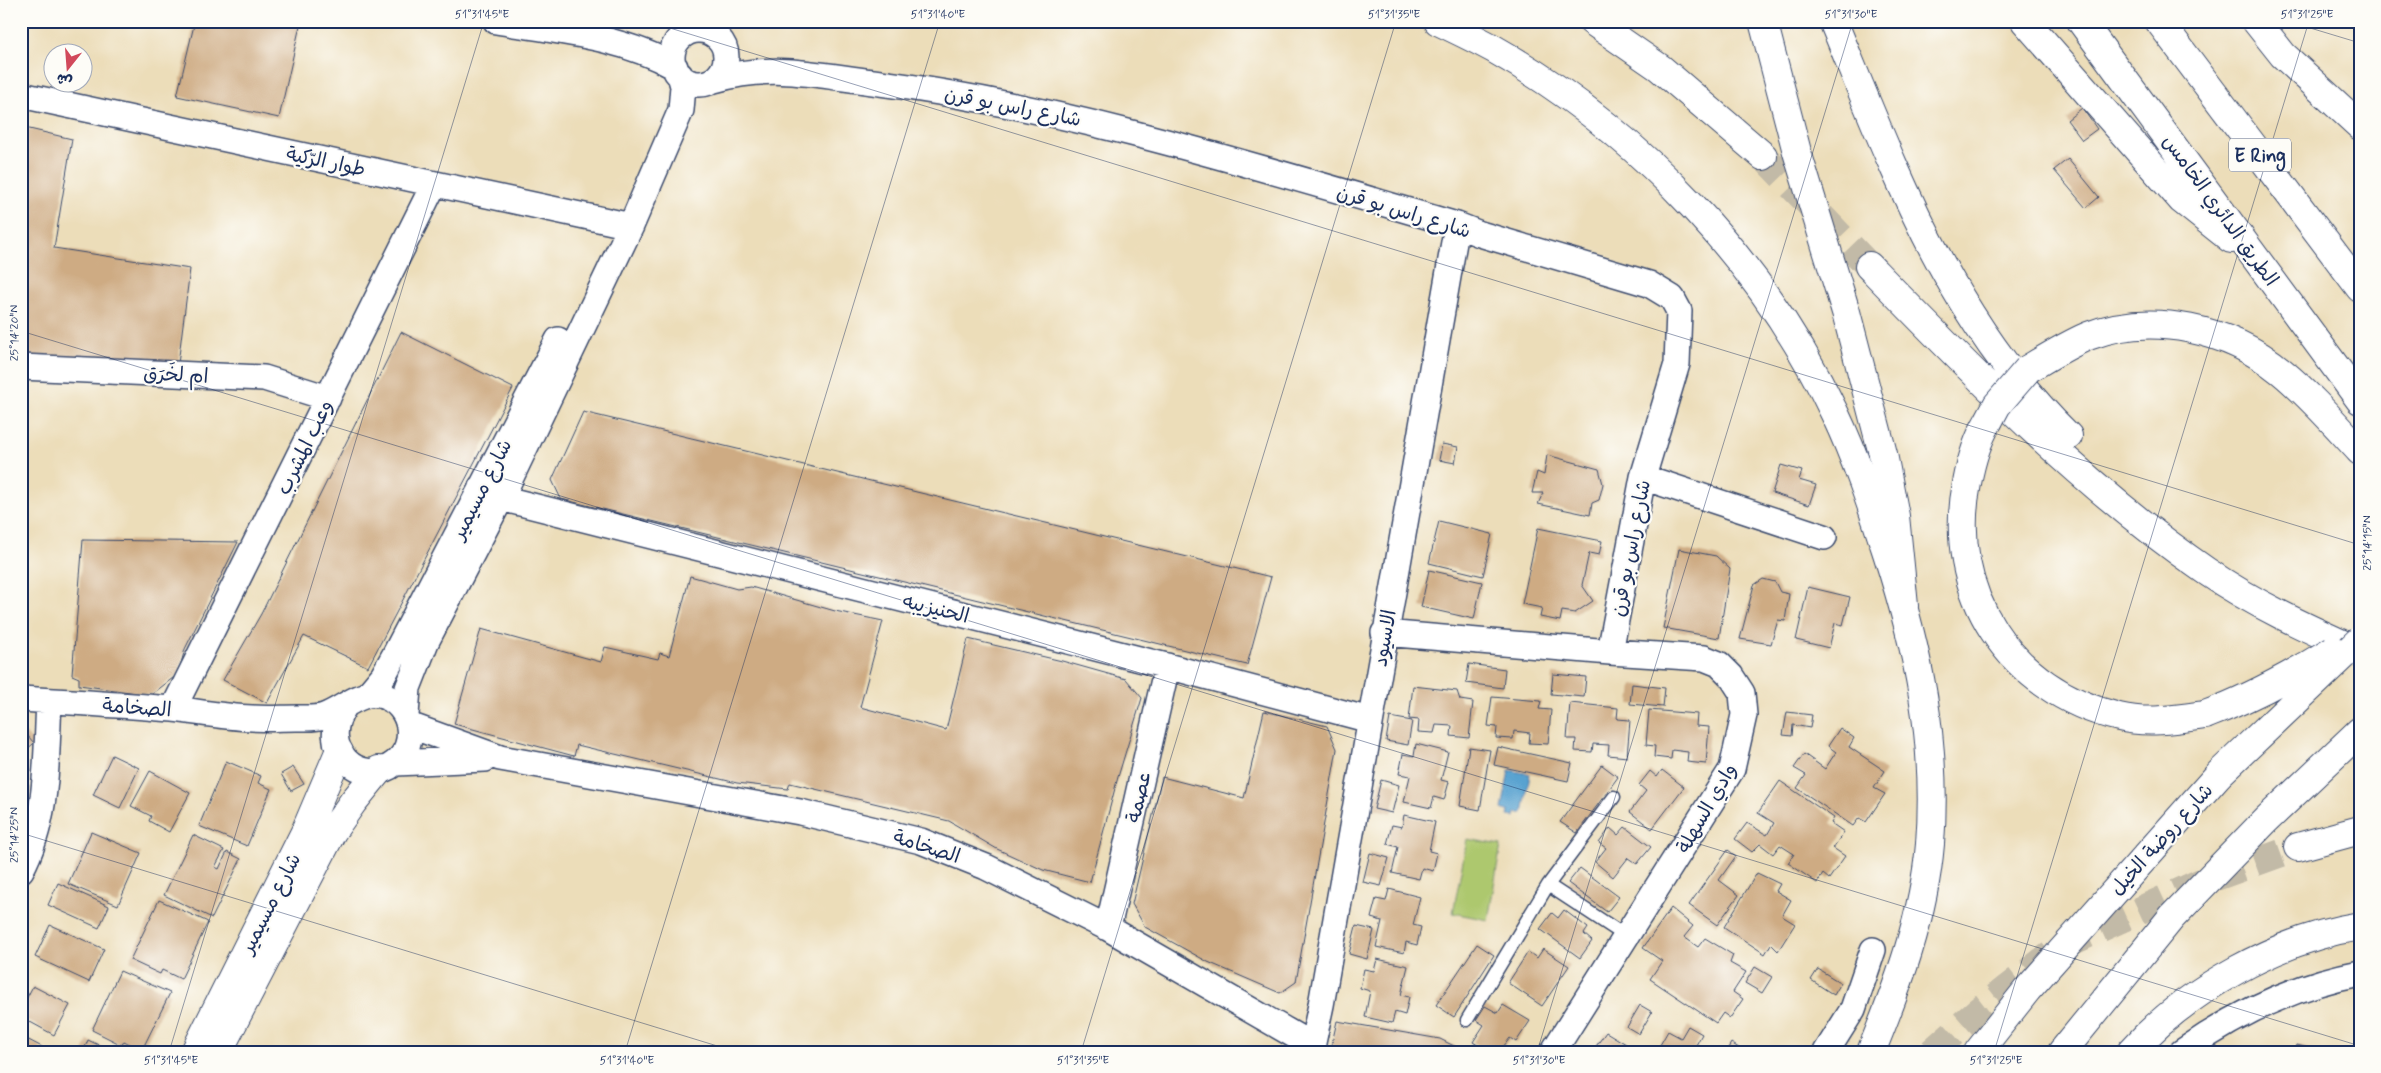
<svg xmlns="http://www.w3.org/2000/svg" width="2381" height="1073" font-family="Mynerve,'Playpen Sans Arabic',sans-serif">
<rect width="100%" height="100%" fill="#fdfcf7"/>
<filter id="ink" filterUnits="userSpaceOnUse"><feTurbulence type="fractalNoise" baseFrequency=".02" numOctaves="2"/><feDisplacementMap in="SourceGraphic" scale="10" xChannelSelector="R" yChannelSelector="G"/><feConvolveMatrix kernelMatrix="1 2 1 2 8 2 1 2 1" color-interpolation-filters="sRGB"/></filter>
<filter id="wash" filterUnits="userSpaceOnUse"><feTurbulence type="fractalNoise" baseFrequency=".0096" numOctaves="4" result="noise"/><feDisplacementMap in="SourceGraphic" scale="20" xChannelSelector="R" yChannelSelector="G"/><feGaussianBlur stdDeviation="1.12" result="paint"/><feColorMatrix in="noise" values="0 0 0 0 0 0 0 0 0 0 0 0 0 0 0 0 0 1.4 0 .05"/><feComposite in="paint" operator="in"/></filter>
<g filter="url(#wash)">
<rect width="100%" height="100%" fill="#ecddb9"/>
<!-- green -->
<path fill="#adc86e" stroke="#647c66" d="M 1467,839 L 1501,845 L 1488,920 L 1453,913 Z"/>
<!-- water -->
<path fill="#58a2d0" stroke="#3a6897" d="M 1509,770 L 1530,774 L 1523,813 L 1516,813 L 1515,817 L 1508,816 L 1509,812 L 1502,809 Z"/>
<g id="blocks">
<!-- building -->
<path fill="#ceab83" d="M 195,21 L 301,21 L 279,118 L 177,96 Z
M 2082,108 L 2097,129 L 2082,140 L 2067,120 Z
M 21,127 L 72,139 L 54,248 L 190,269 L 178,364 L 21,356 Z
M 2068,159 L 2099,197 L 2086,208 L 2054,170 Z
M 401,332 L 513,388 L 368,667 L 304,636 L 267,703 L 223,680 L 261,614 Z
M 583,412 L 1271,577 L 1247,665 L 561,499 L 552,480 Z
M 1442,444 L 1458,447 L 1455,463 L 1439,460 Z
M 1547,455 L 1599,469 L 1603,484 L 1599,500 L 1592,503 L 1590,515 L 1538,504 L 1543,493 L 1532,493 L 1537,472 L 1544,475 Z
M 1781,465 L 1802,471 L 1799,480 L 1816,485 L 1809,505 L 1772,493 Z
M 1439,521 L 1492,534 L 1483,576 L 1429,563 Z
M 1538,528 L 1602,541 L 1599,555 L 1589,553 L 1582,585 L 1593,601 L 1575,613 L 1562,611 L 1560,621 L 1540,617 L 1542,608 L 1522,604 Z
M 83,540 L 238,542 L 185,649 L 178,674 L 151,695 L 79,685 L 79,678 L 72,675 Z
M 1679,549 L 1716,556 L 1730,569 L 1719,638 L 1663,628 Z
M 1429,570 L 1482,582 L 1474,619 L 1421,607 Z
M 690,576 L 737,589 L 751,587 L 835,611 L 883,621 L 860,707 L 946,730 L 968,639 L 1062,661 L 1126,679 L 1142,698 L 1118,777 L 1090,882 L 1043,870 L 997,849 L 949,821 L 790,783 L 788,789 L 737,783 L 577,745 L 574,756 L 454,724 L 481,629 L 601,662 L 605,647 L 658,659 L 660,653 L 669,656 Z
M 1763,579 L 1775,582 L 1780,592 L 1789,594 L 1785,621 L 1778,620 L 1771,644 L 1740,639 L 1754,585 Z
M 1808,587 L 1850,597 L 1843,625 L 1835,623 L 1829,648 L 1796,640 Z
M 1469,664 L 1505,669 L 1503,688 L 1466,683 Z
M 1553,674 L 1586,677 L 1584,697 L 1551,694 Z
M 1632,684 L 1665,688 L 1663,707 L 1630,704 Z
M 1413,686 L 1457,691 L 1460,700 L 1473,702 L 1469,738 L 1451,736 L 1452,726 L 1436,725 L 1434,733 L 1418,732 L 1419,720 L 1409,719 Z
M 1492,697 L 1541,701 L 1539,709 L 1551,710 L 1548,744 L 1529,743 L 1530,733 L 1514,731 L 1513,739 L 1496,738 L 1497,727 L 1488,726 Z
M 1570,703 L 1618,708 L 1617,719 L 1630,720 L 1627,757 L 1608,755 L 1609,745 L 1593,744 L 1592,752 L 1575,751 L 1576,739 L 1567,739 Z
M 1649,710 L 1697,714 L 1696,726 L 1709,727 L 1706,764 L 1687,762 L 1688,752 L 1672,750 L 1671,759 L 1654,757 L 1655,746 L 1646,745 Z
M 1264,711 L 1327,726 L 1337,749 L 1296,982 L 1280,993 L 1208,962 L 1145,927 L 1132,904 L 1162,777 L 1244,798 Z
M 1787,712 L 1812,715 L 1810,728 L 1793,725 L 1792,736 L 1783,735 Z
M 1390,717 L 1412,721 L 1408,745 L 1386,741 Z
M 21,728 L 34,743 L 24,752 L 21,749 Z
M 1840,728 L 1854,738 L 1849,747 L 1885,771 L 1874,788 L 1885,794 L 1866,822 L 1859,818 L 1853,826 L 1797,788 L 1806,775 L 1794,768 L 1804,754 L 1825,769 L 1836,752 L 1828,746 Z
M 1416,744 L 1448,752 L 1441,780 L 1449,782 L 1444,800 L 1434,797 L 1431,808 L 1404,802 L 1410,776 L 1399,774 L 1403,754 L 1414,756 Z
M 1469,747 L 1490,750 L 1480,810 L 1460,806 Z
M 1498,747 L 1572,763 L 1568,781 L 1494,765 Z
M 21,755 L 25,755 L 25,780 L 21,780 Z
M 112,755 L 139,768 L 120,808 L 93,795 Z
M 226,761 L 261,776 L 258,783 L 271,789 L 247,846 L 199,826 Z
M 1602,765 L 1618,777 L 1577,833 L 1560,822 Z
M 293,767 L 304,784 L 291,791 L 281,774 Z
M 1662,770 L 1684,787 L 1652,829 L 1630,812 L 1646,791 L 1639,785 L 1650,771 L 1657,777 Z
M 150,771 L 190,793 L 169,832 L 149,821 L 151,816 L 131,806 Z
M 1381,780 L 1399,785 L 1392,813 L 1374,809 Z
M 1780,781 L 1834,818 L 1831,823 L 1844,832 L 1833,848 L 1845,856 L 1829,879 L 1823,874 L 1817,883 L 1788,863 L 1794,854 L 1780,845 L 1773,854 L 1760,844 L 1752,852 L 1735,839 L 1747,823 L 1767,835 L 1774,823 L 1758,813 Z
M 21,783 L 28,784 L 26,823 L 21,823 Z
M 1404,815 L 1435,822 L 1429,851 L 1437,853 L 1433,871 L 1422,868 L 1419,879 L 1392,873 L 1398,847 L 1387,844 L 1392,825 L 1402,827 Z
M 1625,827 L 1651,847 L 1637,864 L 1628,858 L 1613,877 L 1595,862 L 1606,848 L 1599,843 L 1610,828 L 1618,835 Z
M 91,832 L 141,853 L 118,905 L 68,884 Z
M 193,835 L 224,850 L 215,867 L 219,869 L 227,852 L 241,859 L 212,918 L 164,895 Z
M 1728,850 L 1736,856 L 1719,880 L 1739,895 L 1717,925 L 1689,905 Z
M 1370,853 L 1389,858 L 1381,886 L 1363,882 Z
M 1580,868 L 1619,897 L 1607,912 L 1568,883 Z
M 1757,873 L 1780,884 L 1776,891 L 1791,900 L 1782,916 L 1795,924 L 1778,951 L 1771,944 L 1765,954 L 1724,927 Z
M 58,883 L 109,906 L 99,928 L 48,905 Z
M 1389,889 L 1420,897 L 1413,925 L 1421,927 L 1417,945 L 1406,942 L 1404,953 L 1376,947 L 1382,921 L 1371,918 L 1376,899 L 1386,901 Z
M 159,900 L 208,922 L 181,979 L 162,970 L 160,974 L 130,960 Z
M 1671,908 L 1693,926 L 1684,937 L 1698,947 L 1705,938 L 1733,955 L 1730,963 L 1746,972 L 1733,992 L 1743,999 L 1730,1018 L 1723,1013 L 1716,1023 L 1650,979 L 1662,961 L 1643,948 Z
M 1564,910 L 1588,928 L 1584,934 L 1592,941 L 1580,958 L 1540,929 L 1552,913 L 1558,918 Z
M 50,925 L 104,949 L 89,982 L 35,957 Z
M 1356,926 L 1374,930 L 1367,959 L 1349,954 Z
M 1477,944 L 1494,955 L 1454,1017 L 1436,1005 Z
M 1543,949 L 1569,966 L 1542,1006 L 1508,983 L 1528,952 L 1537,958 Z
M 1377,959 L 1408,966 L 1401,995 L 1409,997 L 1405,1015 L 1395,1012 L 1392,1023 L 1365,1017 L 1370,991 L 1360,988 L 1364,969 L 1374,971 Z
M 1755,967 L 1772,977 L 1762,993 L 1745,983 Z
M 1818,969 L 1841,983 L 1834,995 L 1811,980 Z
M 120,971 L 170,993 L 142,1050 L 124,1041 L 122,1045 L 92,1030 Z
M 33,986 L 70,1005 L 54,1035 L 21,1017 L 21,1009 Z
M 1503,1005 L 1530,1021 L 1516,1042 L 1510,1038 L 1503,1047 L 1511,1052 L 1488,1052 L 1473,1042 L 1484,1025 L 1476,1020 L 1485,1006 L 1498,1013 Z
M 1640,1005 L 1652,1012 L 1639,1034 L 1627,1027 Z
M 1337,1021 L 1440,1039 L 1466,1052 L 1330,1052 Z
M 1688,1026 L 1702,1034 L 1695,1047 L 1703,1052 L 1656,1052 L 1668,1031 L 1681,1038 Z
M 1606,1032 L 1626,1044 L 1622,1052 L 1592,1052 Z
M 21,1036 L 42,1047 L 39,1052 L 21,1052 Z
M 88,1040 L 113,1052 L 83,1052 Z
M 1731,1043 L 1745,1052 L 1726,1052 Z
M 2297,1045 L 2319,1051 L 2319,1052 L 2295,1052 Z"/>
</g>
</g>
<g filter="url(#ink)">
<use href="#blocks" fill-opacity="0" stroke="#3a496c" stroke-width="1"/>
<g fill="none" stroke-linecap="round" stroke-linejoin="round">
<!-- highway-tunnel -->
<path stroke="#c2baa7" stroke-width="28" stroke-dasharray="28 14" stroke-linecap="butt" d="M 1763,156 L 1869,266
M 1932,1052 L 1978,1011 L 2062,946 L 2199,883 L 2298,847"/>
<!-- lane casing -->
<g stroke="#3a496c" stroke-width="15">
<path id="lane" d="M 1548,885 L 1627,937
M 1467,1020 L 1548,885 L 1614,797"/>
</g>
<!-- street casing -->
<g stroke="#3a496c" stroke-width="28">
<path id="street" d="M 496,21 C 556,31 621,36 675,67
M672 57a27 27 0 1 1 54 0a27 27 0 1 1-54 0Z
M 714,80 C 771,63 817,75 873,82 C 1073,108 1264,169 1457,225 L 1480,234 L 1649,284 L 1672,298 L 1679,311 L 1677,364 L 1643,477 L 1610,652
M 21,95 L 631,226
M 21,367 L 264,378 L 328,398
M 1643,477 L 1824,537
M 481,487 L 501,498 L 1167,666 L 1370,720
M 1384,633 L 1610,652 L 1704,658 L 1719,664 L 1731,676 L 1742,693 L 1744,715 L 1732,769 L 1553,1052
M 368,694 L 383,676 L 394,656 L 558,340
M 21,699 C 72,702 122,705 173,709 C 199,712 225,717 252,718 C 267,719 282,718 297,718 C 306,718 315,719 324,716 C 344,709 361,689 383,696 C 412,705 419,745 395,763 C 361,790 315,748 345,706
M 173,709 L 434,184
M 406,715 L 408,688 L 426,642 L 501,498 L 631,226 L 681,110 L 683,86 L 680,75
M 409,725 L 500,758 L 800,812 L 921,841 L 986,867 L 1108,928 L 1313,1046
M 396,763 L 485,759
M 21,870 C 49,818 46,757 49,701
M 1108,928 L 1167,666
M 1311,1052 L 1321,1005 L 1457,225
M 1826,1052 L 1853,1009 L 1873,950
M 2182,1052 C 2236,1014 2295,985 2360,973"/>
</g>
<!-- secondary casing -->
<g stroke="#3a496c" stroke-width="30">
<path id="secondary" d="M 2256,21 L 2283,55 L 2360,126
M 195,1052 L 305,832 L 339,752
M 218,1052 L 332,832 L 353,802 L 379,770"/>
</g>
<!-- primary casing -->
<g stroke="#3a496c" stroke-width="30">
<path id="primary" d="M 1438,21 C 1457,30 1476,39 1494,49 C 1640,132 1763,262 1835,414 C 1856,458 1872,507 1887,553 C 1918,649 1938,742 1930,844 C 1924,916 1898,986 1871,1052"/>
</g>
<!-- highway casing -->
<g stroke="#3a496c" stroke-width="30">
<path id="highway" d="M 1592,21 L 1660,68 L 1763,156
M 1763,21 L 1797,152 L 1846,312 L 1883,454 L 1895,516 L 1904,606
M 1833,21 C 1896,173 1948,318 2068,436
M 2025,21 L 2182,200 L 2231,239
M 2081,21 L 2360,400
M 2159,21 L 2360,288
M 1869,266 C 1974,374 2081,485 2206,571 C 2254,604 2307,628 2360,652
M 2028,369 C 2048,357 2067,345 2088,336 C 2152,311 2230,329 2282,372 C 2310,395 2335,424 2360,451
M 1988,422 C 1977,440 1971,462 1967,483 C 1945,592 2010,691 2119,717 C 2147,724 2177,719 2205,715
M 2298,847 L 2360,830
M 1978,1052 L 2027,990 L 2220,773
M 2062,1052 L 2172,917 L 2266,820 L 2360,731
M 2131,1052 C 2186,990 2278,939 2360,926"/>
</g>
<!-- lane -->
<use href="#lane" stroke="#fff" stroke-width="12"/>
<!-- street -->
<use href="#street" stroke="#fff" stroke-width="25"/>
<!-- secondary -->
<use href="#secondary" stroke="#fff" stroke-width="28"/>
<!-- primary -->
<use href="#primary" stroke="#fff" stroke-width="28"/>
<!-- highway -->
<use href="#highway" stroke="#fff" stroke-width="28"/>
<!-- highway-bridge casing -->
<g stroke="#3a496c" stroke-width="30" stroke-linecap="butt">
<path id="highway-bridge" d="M 1988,422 L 1997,405 L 2028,369
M 2205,715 C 2251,698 2291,676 2333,650
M 2220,773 L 2360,640"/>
</g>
<!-- highway-bridge -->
<use href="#highway-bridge" stroke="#fff" stroke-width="28"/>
</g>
</g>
<!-- ticks -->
<path fill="none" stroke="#1b2f5e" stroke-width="1" stroke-opacity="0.45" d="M 647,21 L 2360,545M 2287,21 L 2360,43M 21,43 L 28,21M 21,331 L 2360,1046M 21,833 L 737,1052M 169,1052 L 484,21M 625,1052 L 940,21M 1081,1052 L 1396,21M 1537,1052 L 1853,21M 1994,1052 L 2309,21"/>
<g text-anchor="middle" stroke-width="4.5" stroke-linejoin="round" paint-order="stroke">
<!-- shield labels -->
<rect fill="#fdfcf7" stroke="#5f6c8c" stroke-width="1" x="2229" y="138.5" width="62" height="33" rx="4"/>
<g font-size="19" font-weight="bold" fill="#1b2f5e">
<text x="2260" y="162">E Ring</text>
</g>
<!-- street labels -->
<g font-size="20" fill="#1b2f5e" stroke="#fdfcf7">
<text transform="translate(1013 106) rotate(11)" y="7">شارع راس بو قرن</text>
<text transform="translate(326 161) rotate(12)" y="7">طوار الرّكية</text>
<text transform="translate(2221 210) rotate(54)" y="7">الطريق الدائري الخامس</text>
<text transform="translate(1404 211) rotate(17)" y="7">شارع راس بو قرن</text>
<text transform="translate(176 374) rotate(3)" y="7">ام لخَرَق</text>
<text transform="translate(304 447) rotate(-64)" y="7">وعب المشرب</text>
<text transform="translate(481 489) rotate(-63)" y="7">شارع مسيمير</text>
<text transform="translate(1630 548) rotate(-79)" y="7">شارع راس بو قرن</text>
<text transform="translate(936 608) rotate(14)" y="7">الحنيزيبه</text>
<text transform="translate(1384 638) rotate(-80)" y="7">الاسيود</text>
<text transform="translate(137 707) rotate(4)" y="7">الصخامة</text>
<text transform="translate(1138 797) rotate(-77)" y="7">عصمة</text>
<text transform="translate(1706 808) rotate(-60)" y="7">وادي السهلة</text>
<text transform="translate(2161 839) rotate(-48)" y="7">شارع روضة الخيل</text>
<text transform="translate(927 846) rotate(18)" y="7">الصخامة</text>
<text transform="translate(270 903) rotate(-63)" y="7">شارع مسيمير</text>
</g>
</g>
<!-- margin -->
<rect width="2381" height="1073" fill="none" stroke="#fdfcf7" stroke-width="55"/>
<!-- north arrow -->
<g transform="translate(68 68) rotate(197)"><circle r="24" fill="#fdfcf7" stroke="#a3aaba"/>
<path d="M0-4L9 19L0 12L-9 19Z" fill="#d1495b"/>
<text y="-8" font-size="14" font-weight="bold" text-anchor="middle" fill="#1b2f5e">ش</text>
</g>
<rect x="28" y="28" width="2326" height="1018" fill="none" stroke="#1b2f5e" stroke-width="2"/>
<g font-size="12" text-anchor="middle" fill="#1b2f5e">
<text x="482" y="18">51°31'45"E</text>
<text x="938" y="18">51°31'40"E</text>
<text x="1394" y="18">51°31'35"E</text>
<text x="1851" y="18">51°31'30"E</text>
<text x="2307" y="18">51°31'25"E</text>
<text transform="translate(14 333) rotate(-90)" y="4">25°14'20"N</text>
<text transform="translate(2367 543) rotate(-90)" y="4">25°14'15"N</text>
<text transform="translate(14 835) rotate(-90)" y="4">25°14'25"N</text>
<text x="171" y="1064">51°31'45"E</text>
<text x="627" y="1064">51°31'40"E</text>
<text x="1083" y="1064">51°31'35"E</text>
<text x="1539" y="1064">51°31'30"E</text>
<text x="1996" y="1064">51°31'25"E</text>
</g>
</svg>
